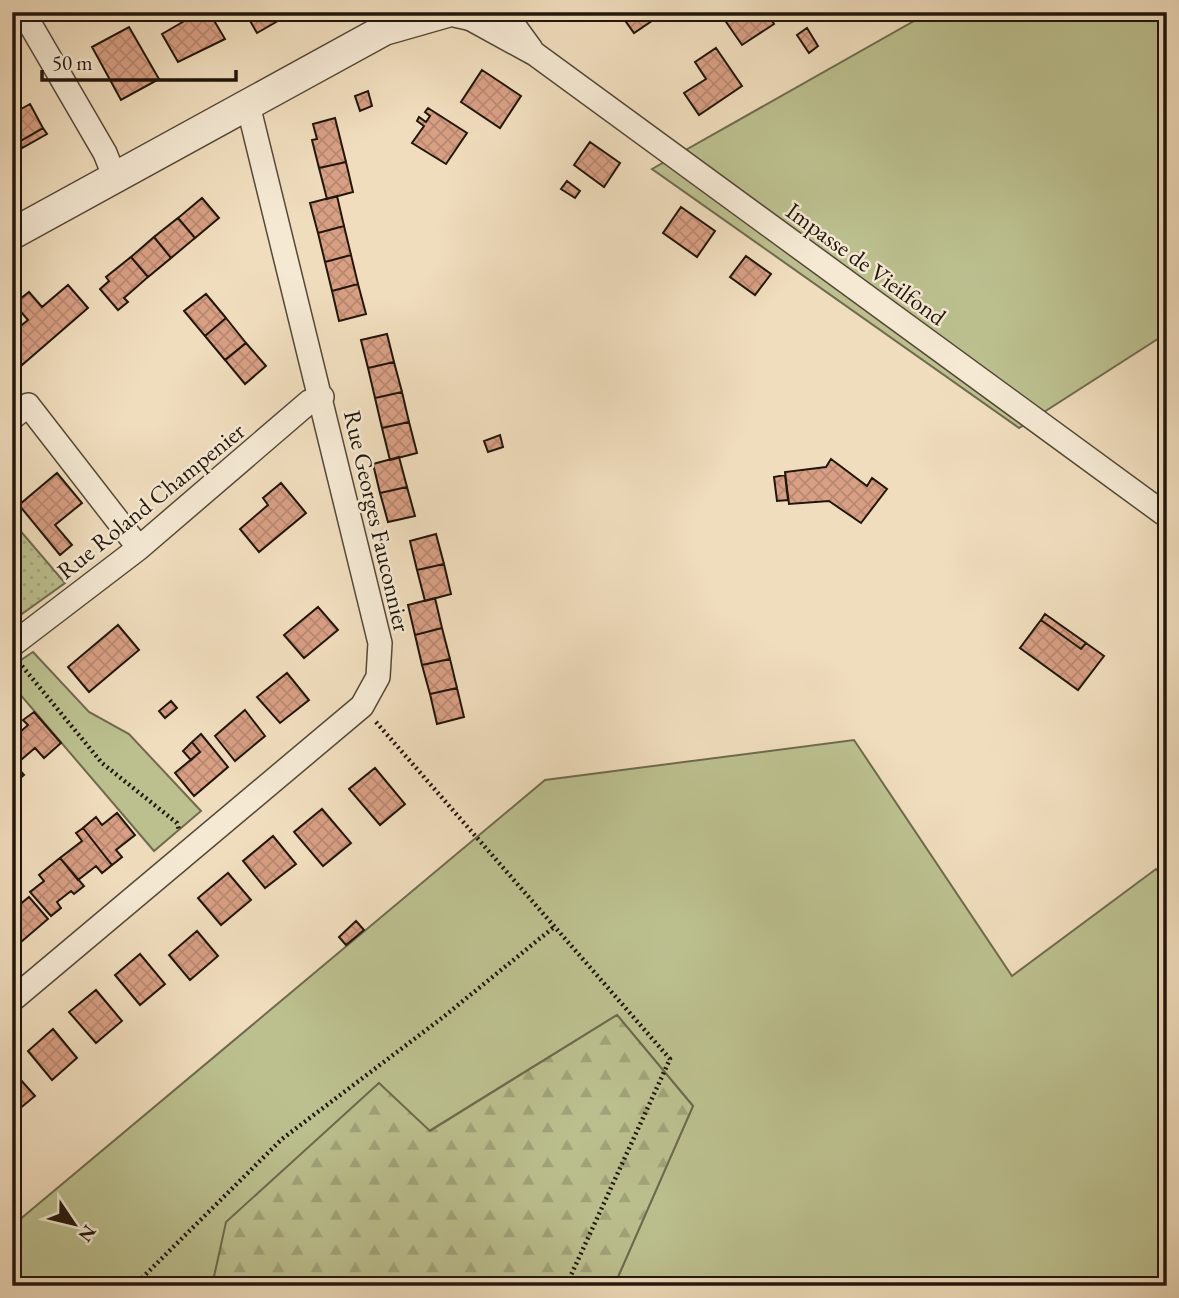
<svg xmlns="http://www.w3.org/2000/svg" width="1179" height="1298" font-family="'EB Garamond',serif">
<defs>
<pattern id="forest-firs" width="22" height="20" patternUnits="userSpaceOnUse" patternTransform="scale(1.75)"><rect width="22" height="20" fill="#bcc08f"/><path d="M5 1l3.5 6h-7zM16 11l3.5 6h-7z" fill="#a1a47a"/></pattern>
<pattern id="park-dots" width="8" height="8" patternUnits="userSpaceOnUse" patternTransform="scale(1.75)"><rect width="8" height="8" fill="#bcc08f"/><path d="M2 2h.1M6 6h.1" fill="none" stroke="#a1a47a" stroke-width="1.8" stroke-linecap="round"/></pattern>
<pattern id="building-cross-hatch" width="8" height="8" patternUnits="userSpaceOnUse" patternTransform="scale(1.75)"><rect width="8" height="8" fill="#d89f83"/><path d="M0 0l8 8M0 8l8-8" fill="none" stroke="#b98870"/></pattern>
</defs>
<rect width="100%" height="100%" fill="#f0ddbd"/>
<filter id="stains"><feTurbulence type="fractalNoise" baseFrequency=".00286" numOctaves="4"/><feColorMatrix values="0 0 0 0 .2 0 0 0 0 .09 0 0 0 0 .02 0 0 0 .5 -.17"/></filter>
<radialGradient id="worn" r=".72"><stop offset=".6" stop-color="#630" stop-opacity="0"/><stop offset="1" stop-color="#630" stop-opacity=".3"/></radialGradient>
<!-- grass -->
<path fill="#bcc08f" stroke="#6e6b4e" stroke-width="2" d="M 930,12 L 1167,12 L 1167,333 L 1019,428 L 652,169 Z
M 33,652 L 89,712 L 129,734 L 201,811 L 154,851 L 12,685 L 12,666 Z
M 854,740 L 1012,976 L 1156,869 L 1167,881 L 1167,1286 L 614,1286 L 693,1106 L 617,1015 L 429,1131 L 379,1083 L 227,1222 L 212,1286 L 12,1286 L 12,1226 L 545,780 Z"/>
<!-- forest -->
<path fill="url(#forest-firs)" stroke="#6e6b4e" stroke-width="2" d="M 617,1015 L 693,1106 L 614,1286 L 212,1286 L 226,1222 L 379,1083 L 430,1131 Z"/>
<!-- park -->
<path fill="url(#park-dots)" stroke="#6e6b4e" stroke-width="2" d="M 12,521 L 65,583 L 12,621 Z"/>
<!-- building -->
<path fill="url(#building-cross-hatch)" stroke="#21160c" stroke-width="2" d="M 200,12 L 209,12 L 225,39 L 178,62 L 162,34 Z
M 245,12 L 290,12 L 290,14 L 257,33 Z
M 619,12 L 665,12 L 634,33 Z
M 728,12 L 767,12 L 774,24 L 742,45 L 722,16 Z
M 129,27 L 159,79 L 121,100 L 92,47 Z
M 807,28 L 818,46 L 809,53 L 797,35 Z
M 716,48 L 742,86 L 699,115 L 684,93 L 706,79 L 695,62 Z
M 482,70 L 521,96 L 500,128 L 461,102 Z
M 368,91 L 372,106 L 360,111 L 355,96 Z
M 30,104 L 43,128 L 19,142 L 22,148 L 12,154 L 12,114 Z
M 428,108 L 467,133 L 446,164 L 412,143 L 424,126 L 417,121 L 419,117 L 426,122 L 430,116 L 425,112 Z
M 335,118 L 346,162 L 319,168 L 312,140 L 317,139 L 313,124 Z
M 43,128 L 47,134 L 22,148 L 19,142 Z
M 590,142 L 620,163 L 604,187 L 574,165 Z
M 346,162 L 353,192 L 327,199 L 319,168 Z
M 567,181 L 580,191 L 575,198 L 561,189 Z
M 337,196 L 344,226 L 318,233 L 310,203 Z
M 202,198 L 219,218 L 195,238 L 178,218 Z
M 681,207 L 715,231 L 697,257 L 663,233 Z
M 178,218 L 195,238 L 171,258 L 154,237 Z
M 344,226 L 351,255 L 325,262 L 318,233 Z
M 154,237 L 171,258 L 148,277 L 131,257 Z
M 351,255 L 358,284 L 332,291 L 325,262 Z
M 746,256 L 771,274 L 755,295 L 730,277 Z
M 131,257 L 148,277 L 124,298 L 128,302 L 118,310 L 100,289 L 109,281 L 106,277 Z
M 358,284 L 366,314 L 339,321 L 332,291 Z
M 68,285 L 88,308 L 22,365 L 12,354 L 12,333 L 28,320 L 14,304 L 29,292 L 42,307 Z
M 206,294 L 226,318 L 205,336 L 184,311 Z
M 226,318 L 246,343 L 225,360 L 205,336 Z
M 387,334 L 394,362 L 368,368 L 361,340 Z
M 246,343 L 266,366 L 245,384 L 225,360 Z
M 394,362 L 402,392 L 375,398 L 368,368 Z
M 402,392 L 409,422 L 382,428 L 375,398 Z
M 409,422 L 417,453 L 390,460 L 382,428 Z
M 500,435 L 503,447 L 488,452 L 484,441 Z
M 399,457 L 407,487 L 380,493 L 373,464 Z
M 831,459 L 867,486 L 872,478 L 887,489 L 861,523 L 829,501 L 789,504 L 785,472 L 826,467 Z
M 57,473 L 82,503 L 55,525 L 72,545 L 60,555 L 19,505 Z
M 785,475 L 788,500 L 777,501 L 774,477 Z
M 281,483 L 306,513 L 259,552 L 240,529 L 268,505 L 263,498 Z
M 407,487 L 415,516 L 388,522 L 380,493 Z
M 436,534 L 444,564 L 417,570 L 410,541 Z
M 444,564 L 451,594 L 425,601 L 417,570 Z
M 435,598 L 442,628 L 415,635 L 408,605 Z
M 318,607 L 338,630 L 304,658 L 284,635 Z
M 1045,614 L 1086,643 L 1081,649 L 1041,620 Z
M 1041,620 L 1081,649 L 1086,643 L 1104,656 L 1078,690 L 1020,648 Z
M 118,625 L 139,650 L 89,692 L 68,667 Z
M 442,628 L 450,659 L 422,665 L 415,635 Z
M 450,659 L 457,688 L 430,694 L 422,665 Z
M 287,673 L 309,700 L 280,723 L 257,697 Z
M 457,688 L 464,717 L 437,724 L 430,694 Z
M 171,701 L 177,708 L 165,718 L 159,711 Z
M 245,710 L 265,736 L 235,761 L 215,736 Z
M 34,712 L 61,743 L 44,758 L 35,748 L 15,765 L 24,775 L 12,785 L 12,721 L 19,733 L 28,725 L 23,720 Z
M 201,734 L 228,767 L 194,796 L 175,773 L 200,752 L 192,742 Z
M 192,742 L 200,752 L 191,760 L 183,751 Z
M 375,768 L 405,804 L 380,825 L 349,789 Z
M 322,809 L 351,843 L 323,866 L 294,832 Z
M 117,813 L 135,835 L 116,850 L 122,857 L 112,865 L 83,828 L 96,817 L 102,825 Z
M 83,828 L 112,865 L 102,873 L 96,866 L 78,880 L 60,858 L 82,841 L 76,833 Z
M 273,836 L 296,864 L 265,888 L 243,861 Z
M 60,858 L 84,886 L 74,894 L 71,891 L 57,902 L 61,908 L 51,916 L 30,892 L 44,881 L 39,875 Z
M 228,873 L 251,900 L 221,925 L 198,898 Z
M 29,897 L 48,919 L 14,948 L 12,911 Z
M 356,921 L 364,930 L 346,945 L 339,937 Z
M 197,931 L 218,956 L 190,980 L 169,955 Z
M 140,954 L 165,984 L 140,1005 L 115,975 Z
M 96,990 L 122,1021 L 96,1043 L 69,1012 Z
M 53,1029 L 77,1058 L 52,1080 L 28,1051 Z
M 12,1070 L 35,1096 L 12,1115 Z"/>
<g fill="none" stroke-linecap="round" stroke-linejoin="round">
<!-- minor casing -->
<g stroke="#554838" stroke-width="26">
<path id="minor" d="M 23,12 L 105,153 L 115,178
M 504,12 L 531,49
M 462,14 L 535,54 L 1167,516
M 12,418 L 28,405 L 139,548
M 12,645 L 139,548 L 309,402 L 322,397
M 12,1000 L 362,706 L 378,677 L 380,643 L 251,117 L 246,106"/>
</g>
<!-- tertiary casing -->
<g stroke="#554838" stroke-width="33">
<path id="tertiary" d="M 457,12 L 471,15 L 481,12
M 12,234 L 384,30 L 447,12"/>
</g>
<!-- path -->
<path stroke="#21160c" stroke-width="4.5" stroke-dasharray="2 3.5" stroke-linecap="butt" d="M 22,666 L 102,763 L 177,823 L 179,830
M 376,722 L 670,1059 L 566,1286
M 134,1286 L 282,1139 L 442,1018 L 554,927"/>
<!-- minor -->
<use href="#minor" stroke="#f5e9d4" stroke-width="23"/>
<!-- tertiary -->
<use href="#tertiary" stroke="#f5e9d4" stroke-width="30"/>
</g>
<g text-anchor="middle" stroke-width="5" stroke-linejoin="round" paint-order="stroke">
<!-- street labels -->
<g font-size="24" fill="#21160c" stroke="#f5e9d4">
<text transform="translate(866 264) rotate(36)" y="8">Impasse de Vieilfond</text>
<text transform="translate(151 501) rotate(-39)" y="8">Rue Roland Champenier</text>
<text transform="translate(377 521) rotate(77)" y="8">Rue Georges Fauconnier</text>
</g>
</g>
<!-- margin -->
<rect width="1179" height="1298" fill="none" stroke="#f0ddbd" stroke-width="42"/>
<rect x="14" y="14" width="1151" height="1270" fill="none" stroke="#21160c" stroke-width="3.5"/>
<rect x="21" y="21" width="1137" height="1256" fill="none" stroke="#21160c" stroke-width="2"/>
<!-- north arrow -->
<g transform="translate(74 1224) rotate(125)" stroke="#f5e9d4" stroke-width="5" paint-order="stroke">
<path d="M0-5L12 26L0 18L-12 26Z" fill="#21160c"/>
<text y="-10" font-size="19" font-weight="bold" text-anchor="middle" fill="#21160c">N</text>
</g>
<!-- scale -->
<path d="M42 70v10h194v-10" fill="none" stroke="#21160c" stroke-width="3.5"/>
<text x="52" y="70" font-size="21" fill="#21160c" stroke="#f5e9d4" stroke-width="5" paint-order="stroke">50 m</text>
<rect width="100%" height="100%" filter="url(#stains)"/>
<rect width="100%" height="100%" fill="url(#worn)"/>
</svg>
